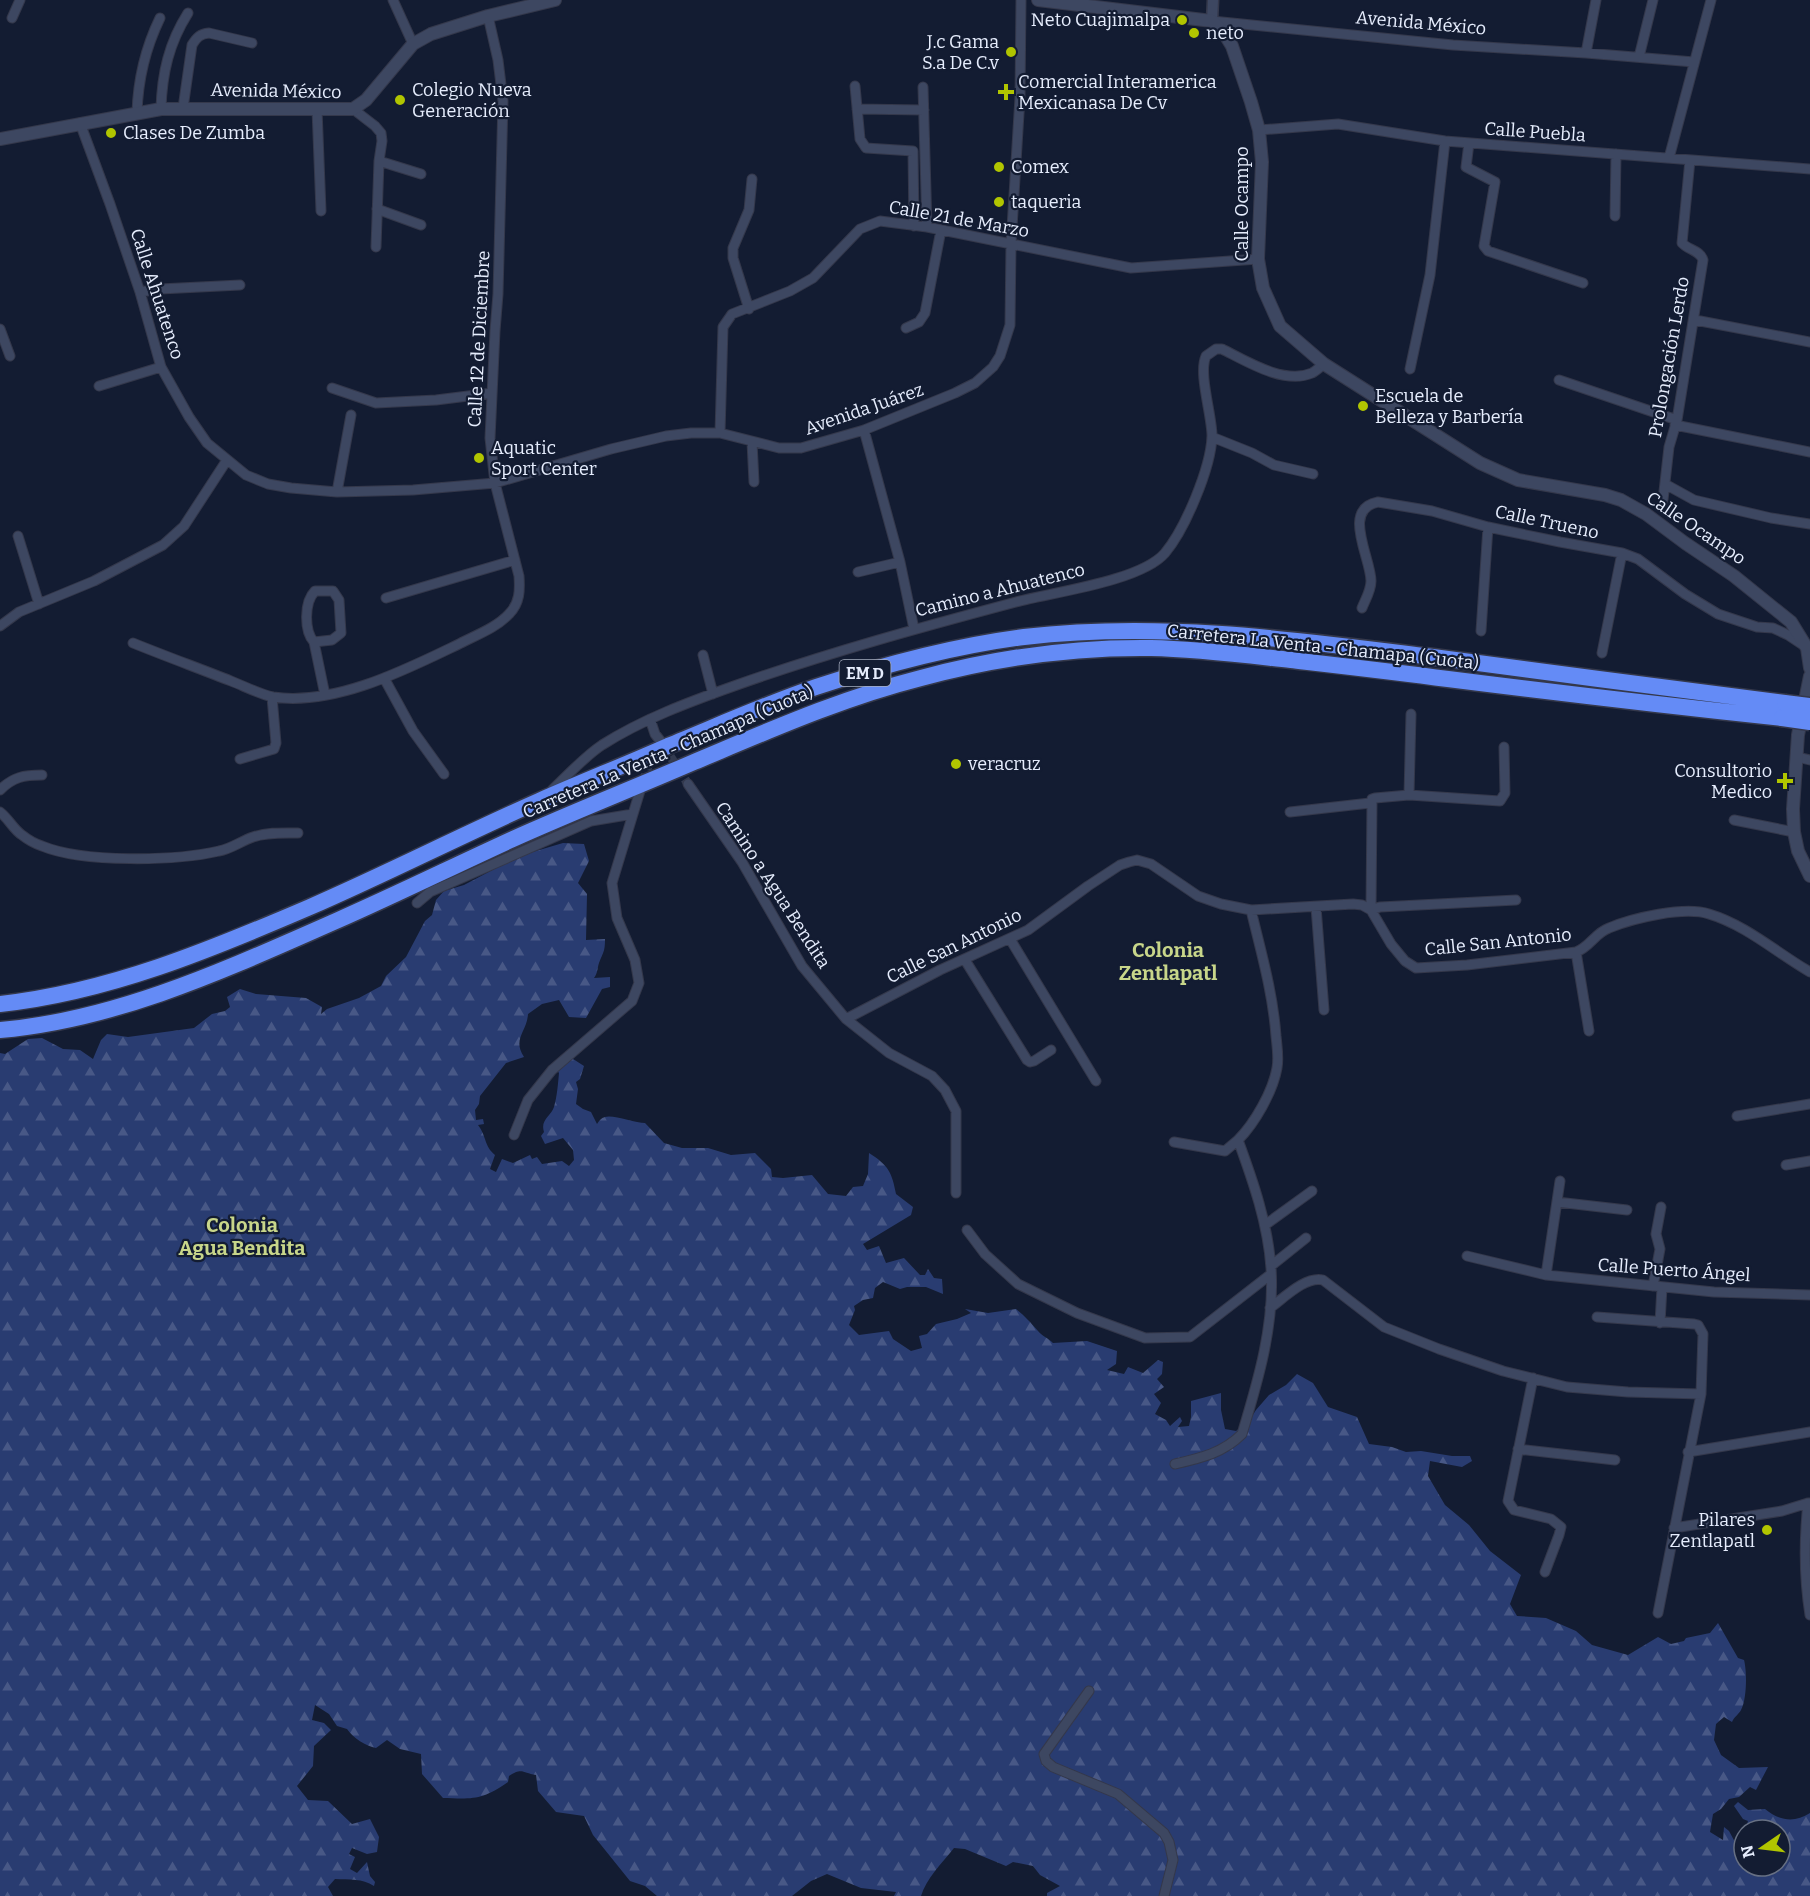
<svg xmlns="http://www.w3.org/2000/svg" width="1810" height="1896" font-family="Bitter,serif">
<defs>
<pattern id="forest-firs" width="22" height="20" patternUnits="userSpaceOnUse" patternTransform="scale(1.5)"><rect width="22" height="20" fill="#293c71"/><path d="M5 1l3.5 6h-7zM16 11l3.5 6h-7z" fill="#485886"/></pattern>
</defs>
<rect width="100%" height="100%" fill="#131c32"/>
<!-- forest -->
<path fill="url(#forest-firs)" d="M 563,843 L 584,844 L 589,861 L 578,883 L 587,894 L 586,940 L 605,939 C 605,952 603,952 599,963 C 597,969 598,972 594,978 L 610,977 L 610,987 L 602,989 L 586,1018 L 569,1017 L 559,1000 L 542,1004 L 528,1014 C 527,1032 512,1039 524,1057 L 506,1063 L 480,1096 L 479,1104 L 475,1110 L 476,1120 L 483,1119 L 484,1124 L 478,1125 C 487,1137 484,1146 495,1155 L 490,1169 L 496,1172 L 502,1159 L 513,1163 L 530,1155 L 532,1159 L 537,1157 L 542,1164 L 562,1161 L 569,1166 L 574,1160 L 573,1150 L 563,1138 L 545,1144 L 541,1136 L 544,1132 C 540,1120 551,1116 554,1107 C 557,1097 558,1084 559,1073 L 555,1068 L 570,1057 L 584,1066 L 580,1079 L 576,1082 L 578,1089 L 576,1104 L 583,1109 L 591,1112 L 597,1124 C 599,1121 601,1118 605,1117 C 612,1114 635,1123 645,1123 L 664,1143 L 682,1148 L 708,1148 L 731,1155 L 755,1153 L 771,1169 L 772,1177 L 783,1178 L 812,1175 L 828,1194 L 846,1196 L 853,1187 L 863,1186 L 868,1174 L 869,1153 C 888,1165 892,1172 896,1194 L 913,1207 L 911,1215 L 863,1244 L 867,1250 L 879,1246 L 886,1263 L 904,1258 L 920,1275 L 925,1275 L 928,1269 L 934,1278 L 942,1279 L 943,1294 L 926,1287 L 907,1287 L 900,1289 L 883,1282 L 875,1288 L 873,1298 L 863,1300 L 854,1306 L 855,1310 L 849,1325 L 859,1335 L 889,1331 L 893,1339 L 911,1351 L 922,1348 L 919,1336 L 927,1334 L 936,1324 L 957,1319 L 971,1313 L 965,1309 L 988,1313 L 1016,1309 C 1025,1316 1031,1323 1038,1331 C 1042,1336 1048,1338 1053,1343 L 1087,1341 L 1117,1351 L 1116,1364 L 1107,1370 L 1124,1374 L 1128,1367 L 1143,1373 L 1158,1360 L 1163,1362 L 1162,1374 L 1157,1379 L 1164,1387 L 1154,1394 L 1161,1403 L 1155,1414 L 1166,1420 L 1170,1426 L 1180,1417 L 1182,1421 L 1178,1427 L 1189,1426 L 1191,1417 L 1191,1401 L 1221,1393 L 1221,1410 L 1225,1429 L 1236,1431 L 1249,1421 L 1256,1410 L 1269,1395 L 1286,1385 L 1297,1374 L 1313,1383 L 1328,1407 L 1357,1417 L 1369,1444 L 1392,1447 L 1406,1452 L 1421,1451 L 1452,1456 L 1470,1456 L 1472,1461 L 1462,1467 L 1430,1461 L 1428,1476 L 1445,1505 L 1469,1525 L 1490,1551 L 1521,1575 L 1510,1604 L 1517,1616 L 1546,1618 L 1576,1631 L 1592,1645 L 1628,1655 L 1658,1637 L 1671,1644 L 1684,1641 L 1686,1638 L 1710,1633 L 1718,1623 L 1738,1658 L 1744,1660 C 1747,1671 1747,1699 1741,1710 C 1739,1714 1734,1717 1732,1722 L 1724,1717 L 1716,1724 L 1714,1740 L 1721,1755 L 1739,1768 L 1768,1767 L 1756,1790 L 1750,1787 L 1739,1797 L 1729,1799 L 1721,1809 L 1713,1814 L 1710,1832 L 1723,1840 L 1724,1827 L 1729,1831 L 1736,1844 L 1740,1841 L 1744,1832 L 1744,1866 L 1780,1866 L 1780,1830 L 1745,1830 L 1748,1821 L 1743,1819 L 1734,1806 L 1738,1802 L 1748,1810 L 1765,1809 C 1779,1821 1795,1823 1810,1813 L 1810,1896 L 1047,1896 L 1047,1893 L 1060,1886 L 1040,1875 L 1033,1866 L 1013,1862 L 1006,1866 L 965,1849 L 954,1848 C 942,1863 926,1879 921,1896 L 894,1896 L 896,1892 L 861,1888 L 827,1874 L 811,1881 L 792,1896 L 657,1896 L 645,1886 L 630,1881 L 593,1835 L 584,1816 L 556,1812 L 538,1791 L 536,1775 C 523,1773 522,1767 509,1776 L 508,1782 C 482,1800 474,1799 443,1798 L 422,1774 L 421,1754 L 400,1749 L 387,1740 L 376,1748 C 366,1746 353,1738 347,1729 L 337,1726 L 329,1714 L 315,1705 L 312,1720 L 324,1723 L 331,1730 L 314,1746 L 313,1766 L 297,1786 L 308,1800 L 328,1801 L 352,1824 L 370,1819 L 379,1837 L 377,1852 L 367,1854 L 352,1848 L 349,1854 L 355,1857 L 350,1869 L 357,1873 L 367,1862 L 370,1876 L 375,1882 L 374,1886 C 362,1878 350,1880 335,1879 L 328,1887 L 333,1896 L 0,1896 L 0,1053 L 5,1054 L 28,1039 L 42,1038 L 63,1049 L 80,1050 L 93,1059 L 101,1040 L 107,1034 L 128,1037 L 194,1028 L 212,1014 L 225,1011 L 230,1007 L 227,997 L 240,989 L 256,994 L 306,998 L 322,1007 L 321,1014 L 327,1009 L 359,998 L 381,986 L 386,976 L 406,957 L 425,921 L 432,915 L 436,900 L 444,891 L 464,885 L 519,856 Z"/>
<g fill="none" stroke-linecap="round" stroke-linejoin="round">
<!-- minor-tunnel -->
<path stroke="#333b50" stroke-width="9" stroke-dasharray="9 4.5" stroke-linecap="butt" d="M 663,745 L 688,784
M 643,783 L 652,753"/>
<!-- minor casing -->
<g stroke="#34384b" stroke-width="11">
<path id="minor" d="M 393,0 L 413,44
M 12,18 L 20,0
M 1212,21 L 1453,45 L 1586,53 L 1694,62
M 1586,53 L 1596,0
M 1639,57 L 1653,0
M 855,86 L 860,139 L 866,148 L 913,151 L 914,226
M 923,87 L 927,227
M 183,108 L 192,45 C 197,37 200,34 209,33 L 252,43
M 161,109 C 162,73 169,43 188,13
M 317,109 L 321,211
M 353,109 L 375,126 L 381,133 L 382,141 L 379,161 L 376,247
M 857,109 L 924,110
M 137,113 C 138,78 145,49 160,18
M 80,123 L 110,204 L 140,292 L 161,367 L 189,417 L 207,443 L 246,475 L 268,484 L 291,488 L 337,492 L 413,490 L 495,483 L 611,449 L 666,436 L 691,433 L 720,433 L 779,448 L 801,448 L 864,430 L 955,393 L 975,383 L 993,367 L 1000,356 L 1010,325 L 1011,244 L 1020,97 L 1021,0
M 1259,130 L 1338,124 L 1445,141 L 1810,169
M 1469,143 L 1466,167 L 1495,182 L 1484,246 L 1488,251 L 1583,283
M 1669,158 L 1711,0
M 379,161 L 421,174
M 377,209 L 421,225
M 1615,216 L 1616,154
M 140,292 L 160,289 L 240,285
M 749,309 L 733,258 L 733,248 L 749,210 L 752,179
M 1695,320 L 1810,342
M 906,328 L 919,322 L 925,313 L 941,230
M 0,329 L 10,356
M 1410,369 L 1430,275 L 1445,141
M 1559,380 L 1677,420
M 99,386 L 161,367
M 332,388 L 376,403 L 436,400 L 492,393
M 1675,425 L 1810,452
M 864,430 L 900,562 L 914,629
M 720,433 L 723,327 L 732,314 L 790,291 L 813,278 L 860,229 L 880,221 L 927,227 L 1131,268 L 1258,259
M 1212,437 L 1252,453 L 1274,465 L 1313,474
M 752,442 L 754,482
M 1665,484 L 1694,500 L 1771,518 L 1810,524
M 337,492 L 351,415
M 1663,500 L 1669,447 L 1677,420 L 1703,260 C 1700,250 1688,250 1682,243 L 1690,160
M 18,536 L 39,604
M 858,572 L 900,562
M 386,598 L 515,560
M 1362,608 C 1365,600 1371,591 1371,581 C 1371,558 1341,509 1378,502 L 1432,511 L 1488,527 L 1560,542 L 1622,553 L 1638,559 L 1685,594 L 1718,614 L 1757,627 L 1773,628 L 1788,635 L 1803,645
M 0,626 L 19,612 L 94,581 L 163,545 L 184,526 L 227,460
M 1481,631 L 1488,527
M 314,642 L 332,640 L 341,633 L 339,600 L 333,591 L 315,591 C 304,602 304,631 314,642 L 325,695
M 133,643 C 165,656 198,668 231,681 C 244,686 259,694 273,697 C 335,706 405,670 459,644 C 476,635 496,628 509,614 C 520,603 520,590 519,576 L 495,483 L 490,438 L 495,331 L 498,294 L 503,101 L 498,60 L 488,16
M 1602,653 L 1622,553
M 703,655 L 713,694
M 384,678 L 413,731 L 444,774
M 650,719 L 655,734 L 662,743
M 1504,747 L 1505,793 L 1500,801 L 1409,795 L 1375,798 L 1372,799 L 1371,910 L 1380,907 L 1516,900
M 1797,757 L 1810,760
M 240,759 L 274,749 L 276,743 L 272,697
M 688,784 L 742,862 L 802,966 L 846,1019 L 889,1053 L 932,1076 L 945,1090 L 956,1111 L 956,1193
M 0,790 C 13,777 24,775 42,775
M 552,790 C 568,775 584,757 602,745 C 643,719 689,702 734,686 C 827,653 922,627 1016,602 C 1054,592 1141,581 1165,553 C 1185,529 1211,468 1212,436 C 1212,415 1198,373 1206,356 L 1216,349 L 1222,349 C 1246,361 1284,385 1312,373 C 1316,371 1320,367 1324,364
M 1409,795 L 1411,714
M 0,812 C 9,819 13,829 22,835 C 27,839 36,844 42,846 C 83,863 176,861 219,851 C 231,849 241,841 253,837 C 267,832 284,833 298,833
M 1290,812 L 1370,803
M 1734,820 L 1794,832
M 417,903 L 430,892 L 591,821 L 633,814
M 1316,907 L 1324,1010
M 1010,939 L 1096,1081
M 1576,952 L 1589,1031
M 965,960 L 1027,1060 L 1030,1062 L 1034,1061 L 1051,1050
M 846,1019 L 940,970 L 1028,930 L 1088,886 L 1120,865 L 1129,862 L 1137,860 L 1151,864 L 1198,896 L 1221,904 L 1251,910 L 1353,904 L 1362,905 L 1371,910 L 1391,944 L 1405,961 L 1416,968 L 1467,965 L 1576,952 C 1590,947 1595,933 1609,928 C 1633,918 1684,906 1709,914 C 1746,925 1777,953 1810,972
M 1737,1116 L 1810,1104
M 514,1135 L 528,1100 L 552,1070 L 632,1001 L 639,983 L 635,960 L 617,918 L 612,883 L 640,791
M 1174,1142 L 1225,1151 L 1238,1140
M 1786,1165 L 1810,1161
M 1560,1181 L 1546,1275 L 1714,1292 L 1810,1295
M 1557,1202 L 1627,1210
M 1265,1225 L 1312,1191
M 967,1230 L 985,1254 L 1018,1284 L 1077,1313 L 1145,1338 L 1190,1337 L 1271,1274
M 1467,1256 L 1546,1275
M 1271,1266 L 1306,1238
M 1653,1286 L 1660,1249 L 1656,1234 L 1661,1207
M 1270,1308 C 1284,1298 1305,1276 1323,1280 L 1384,1327 L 1439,1349 L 1503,1371 L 1567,1387 L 1628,1392 L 1701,1394
M 1597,1317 L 1694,1324 L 1698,1325 L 1703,1334 L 1701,1394 L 1658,1613
M 1660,1323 L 1662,1287
M 1533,1378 L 1508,1501 L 1514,1510 L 1551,1519 L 1561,1527 L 1559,1535 L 1545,1572
M 1518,1449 L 1615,1460
M 1688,1452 L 1810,1432
M 1175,1464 C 1201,1458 1223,1453 1242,1434 C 1258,1381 1275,1324 1271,1268 C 1268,1224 1253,1181 1238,1140 C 1255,1123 1273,1091 1277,1068 C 1279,1058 1277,1046 1276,1036 C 1273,993 1261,952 1251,910
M 1810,1503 L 1808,1503 C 1804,1540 1804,1578 1810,1615
M 1674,1528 L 1782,1511 L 1808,1503
M 1089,1691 L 1044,1754 L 1046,1761 L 1053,1767 L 1118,1794 L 1164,1833 L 1169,1842 L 1173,1860 L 1164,1896"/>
</g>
<!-- tertiary casing -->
<g stroke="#34384b" stroke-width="13">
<path id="tertiary" d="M 1212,21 L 1213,0"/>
</g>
<!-- secondary casing -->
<g stroke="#34384b" stroke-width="14">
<path id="secondary" d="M 1038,0 L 1212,21 L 1224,33 L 1232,46 L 1251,102 L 1259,130 L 1262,162 L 1258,259 L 1263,288 L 1280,326 L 1324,364 L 1480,463 L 1518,480 L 1605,495 L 1621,500 L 1646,514 L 1685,543 L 1734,576 L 1791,622 L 1807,648 L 1810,668
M 0,139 L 161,109 L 353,109 L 366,100 L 413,44 L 431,34 L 488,16 L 555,0
M 1810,676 L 1798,735 L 1793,809 L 1794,832 L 1798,851 L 1810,876"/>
</g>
<!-- motorway casing -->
<g stroke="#34384b" stroke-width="19">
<path id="motorway" d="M 0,1004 C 109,992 210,950 310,907 C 388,873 462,835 539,801 C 582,782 625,765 668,746 C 717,726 766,704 816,687 C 883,665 953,646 1024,637 C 1162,621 1297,640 1433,657 C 1550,673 1668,688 1785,703
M 0,1030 C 118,1020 229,968 336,921 C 395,895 454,866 513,839 C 573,812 634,788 694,762 C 768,731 842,698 921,678 C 995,658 1074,647 1151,648 C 1198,649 1245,655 1291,660 C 1343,666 1396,672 1448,679 C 1559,693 1670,706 1782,718"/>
</g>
<!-- minor -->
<use href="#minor" stroke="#3d4761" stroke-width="9"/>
<!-- tertiary -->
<use href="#tertiary" stroke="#3d4761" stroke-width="10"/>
<!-- secondary -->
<use href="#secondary" stroke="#3d4761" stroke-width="12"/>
<!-- motorway -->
<use href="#motorway" stroke="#648bf6" stroke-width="16"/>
<!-- motorway-bridge casing -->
<g stroke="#34384b" stroke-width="19" stroke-linecap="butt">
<path id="motorway-bridge" d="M 1785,703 L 1810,706
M 1782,718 L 1810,722"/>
</g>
<!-- motorway-bridge -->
<use href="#motorway-bridge" stroke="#648bf6" stroke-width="16"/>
</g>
<!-- markers -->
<g fill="#b1c500" stroke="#131c32" stroke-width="2">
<circle cx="1182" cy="20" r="6"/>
<circle cx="1194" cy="33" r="6"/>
<circle cx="1011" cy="52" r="6"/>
<path d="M1003 83h6v6h6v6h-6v6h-6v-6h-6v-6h6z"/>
<circle cx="400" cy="100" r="6"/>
<circle cx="111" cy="133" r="6"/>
<circle cx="999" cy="167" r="6"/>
<circle cx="999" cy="202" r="6"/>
<circle cx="1363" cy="406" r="6"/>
<circle cx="479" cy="458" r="6"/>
<circle cx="956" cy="764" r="6"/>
<path d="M1782 772h6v6h6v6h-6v6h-6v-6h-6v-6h6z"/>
<circle cx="1767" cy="1530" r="6"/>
</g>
<g text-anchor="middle" stroke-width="4.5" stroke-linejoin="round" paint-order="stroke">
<!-- shield labels -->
<rect fill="#131c32" stroke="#a7aec0" stroke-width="1.5" x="839.5" y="660" width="51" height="26" rx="4.5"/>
<g font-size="16" font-weight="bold" fill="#e6edfd">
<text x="865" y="679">EM D</text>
</g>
<!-- poi labels -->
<g font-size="18" fill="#e6edfd" stroke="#131c32" text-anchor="start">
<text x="1170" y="26" text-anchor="end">Neto Cuajimalpa</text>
<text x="1206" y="39">neto</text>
<text x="999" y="48" text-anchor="end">J.c Gama<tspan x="999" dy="21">S.a De C.v</tspan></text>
<text x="1018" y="88">Comercial Interamerica<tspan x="1018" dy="21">Mexicanasa De Cv</tspan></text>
<text x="412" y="96">Colegio Nueva<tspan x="412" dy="21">Generación</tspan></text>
<text x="123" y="139">Clases De Zumba</text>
<text x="1011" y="173">Comex</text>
<text x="1011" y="208">taqueria</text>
<text x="1375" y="402">Escuela de<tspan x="1375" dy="21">Belleza y Barbería</tspan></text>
<text x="491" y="454">Aquatic<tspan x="491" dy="21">Sport Center</tspan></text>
<text x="968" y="770">veracruz</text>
<text x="1772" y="777" text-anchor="end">Consultorio<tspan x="1772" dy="21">Medico</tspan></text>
<text x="1755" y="1526" text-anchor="end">Pilares<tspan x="1755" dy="21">Zentlapatl</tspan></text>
</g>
<!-- street labels -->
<g font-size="18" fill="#e6edfd" stroke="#131c32">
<text transform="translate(1421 23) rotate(5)" y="6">Avenida México</text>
<text transform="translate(276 91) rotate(1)" y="6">Avenida México</text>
<text transform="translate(1535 132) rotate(4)" y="6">Calle Puebla</text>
<text transform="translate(1242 204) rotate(-90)" y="6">Calle Ocampo</text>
<text transform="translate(959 219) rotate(10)" y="6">Calle 21 de Marzo</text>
<text transform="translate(157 294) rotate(72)" y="6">Calle Ahuatenco</text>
<text transform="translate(479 339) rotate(-87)" y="6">Calle 12 de Diciembre</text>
<text transform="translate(1669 357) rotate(-80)" y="6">Prolongación Lerdo</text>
<text transform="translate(864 409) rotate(-19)" y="6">Avenida Juárez</text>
<text transform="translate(1547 522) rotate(12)" y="6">Calle Trueno</text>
<text transform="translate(1696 528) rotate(34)" y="6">Calle Ocampo</text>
<text transform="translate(1000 590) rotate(-14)" y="6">Camino a Ahuatenco</text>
<text transform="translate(1323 647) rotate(6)" y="6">Carretera La Venta - Chamapa (Cuota)</text>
<text transform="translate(668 752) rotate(-23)" y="6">Carretera La Venta - Chamapa (Cuota)</text>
<text transform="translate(773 885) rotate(57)" y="6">Camino a Agua Bendita</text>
<text transform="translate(1498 942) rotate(-6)" y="6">Calle San Antonio</text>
<text transform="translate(954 946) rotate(-26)" y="6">Calle San Antonio</text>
<text transform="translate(1674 1270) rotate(4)" y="6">Calle Puerto Ángel</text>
</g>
<!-- neighbourhood labels -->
<g font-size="20" font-weight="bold" fill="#c8d68a" stroke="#131c32">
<text x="1168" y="957">Colonia<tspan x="1168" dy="23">Zentlapatl</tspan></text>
<text x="242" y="1232">Colonia<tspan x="242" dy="23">Agua Bendita</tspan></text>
</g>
</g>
<!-- north arrow -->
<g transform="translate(1762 1848) rotate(256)"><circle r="28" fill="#131c32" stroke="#677083" stroke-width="1.5"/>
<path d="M0-4.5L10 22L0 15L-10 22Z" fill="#b1c500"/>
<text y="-9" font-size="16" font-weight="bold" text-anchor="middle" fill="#e6edfd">N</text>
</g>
</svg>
